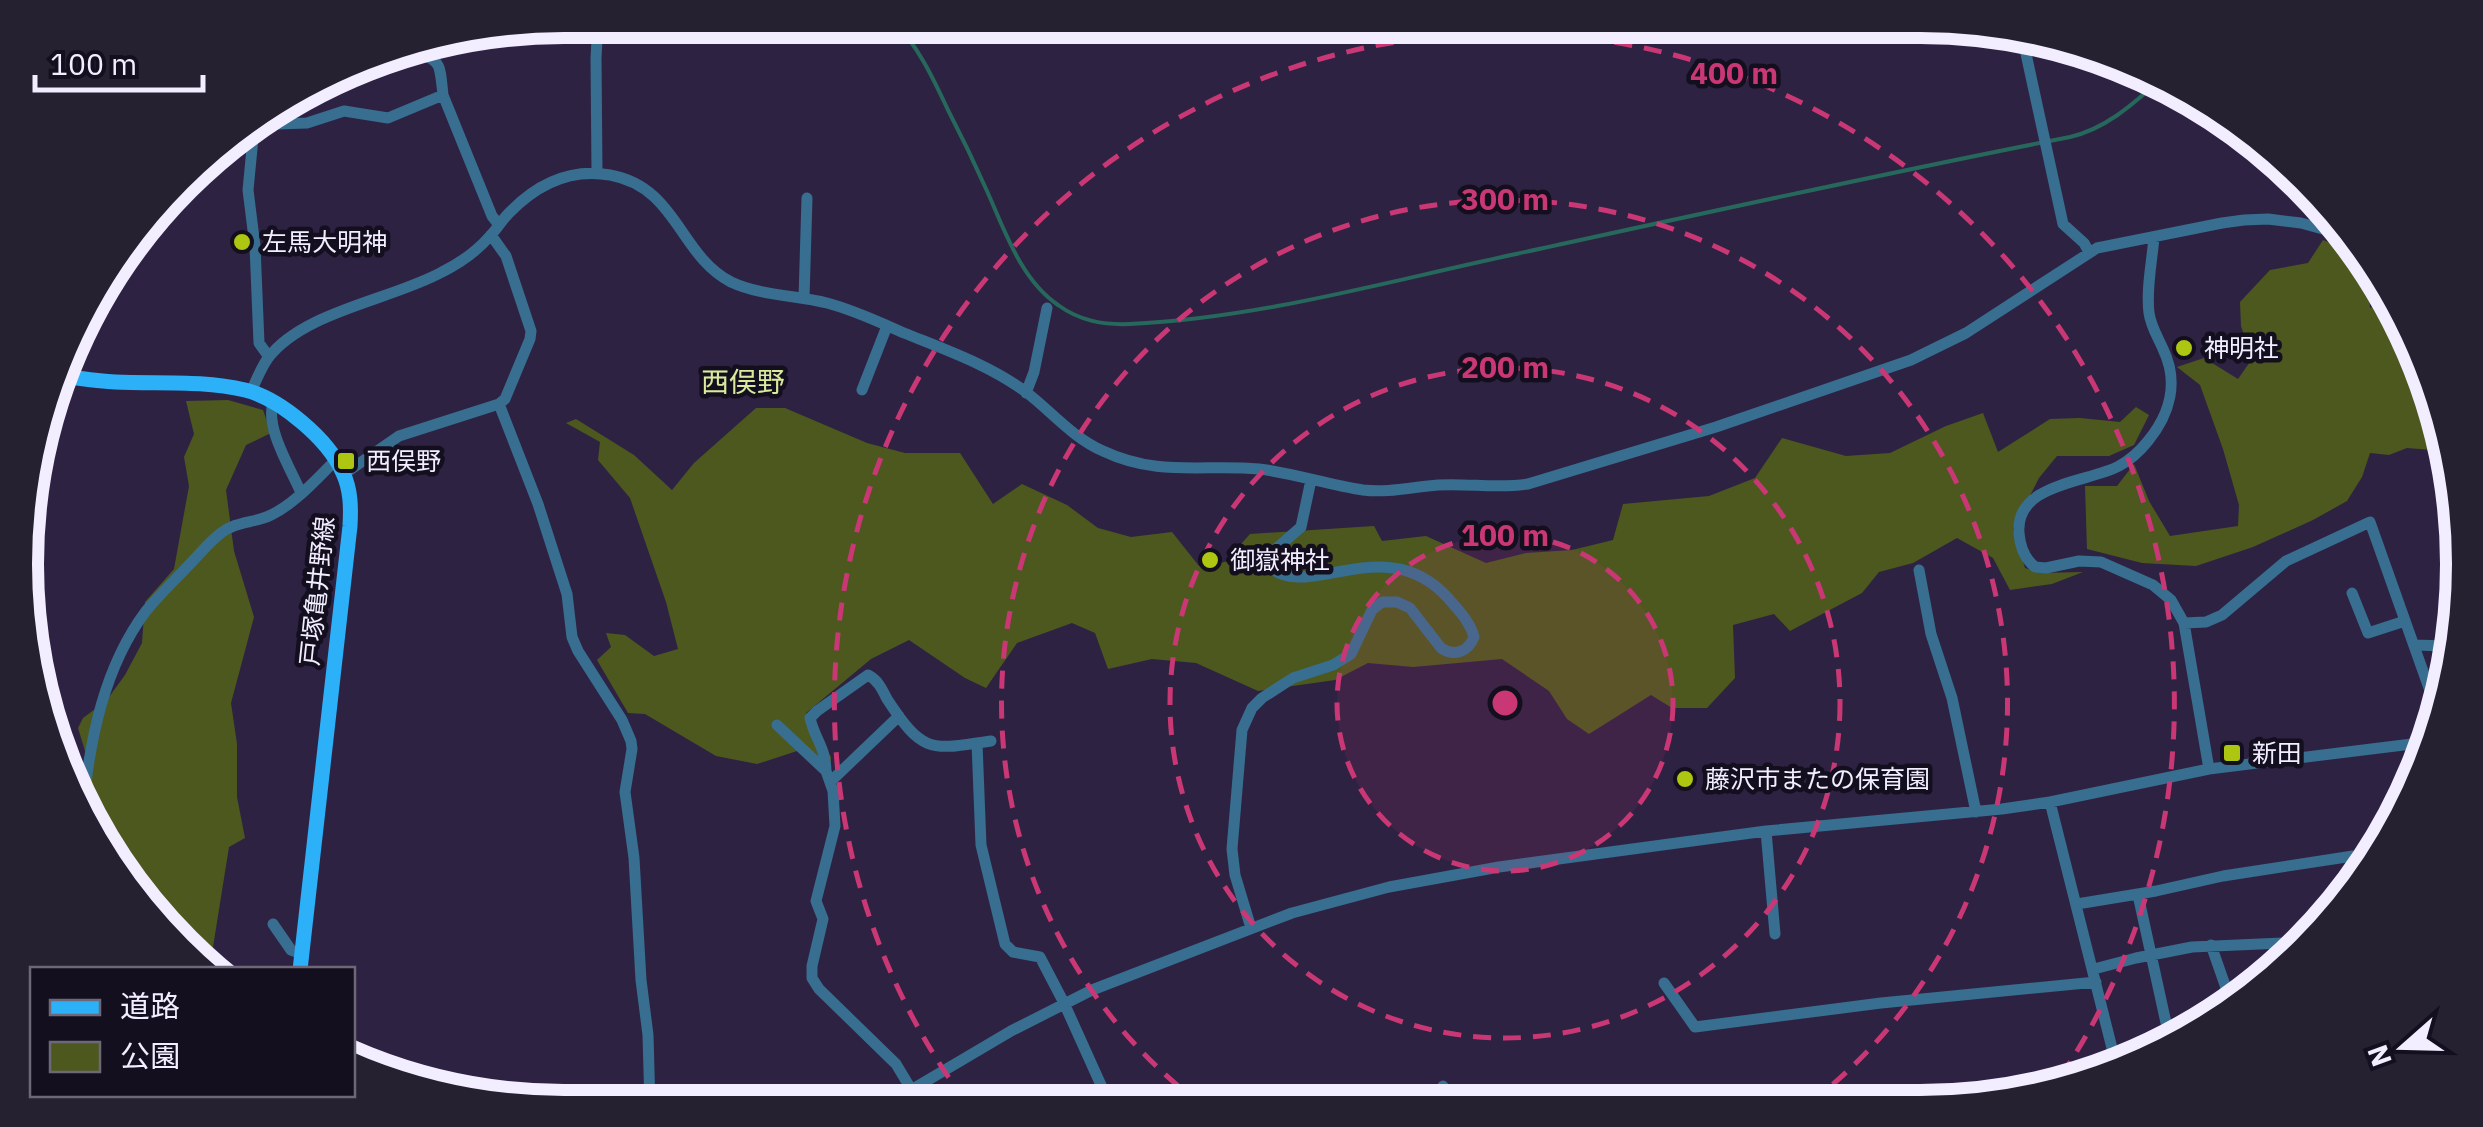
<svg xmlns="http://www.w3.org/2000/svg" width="2483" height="1127" font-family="'IBM Plex Sans','Noto Sans JP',sans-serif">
<rect width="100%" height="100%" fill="#2e2243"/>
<!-- green -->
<path fill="#4d581e" d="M 2323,240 C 2364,255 2369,266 2370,308 L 2385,301 L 2421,355 L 2441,454 L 2432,450 L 2407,448 L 2389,455 L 2370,453 L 2362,477 L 2347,501 L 2313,520 L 2253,547 L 2196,566 L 2142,563 L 2087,549 L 2085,486 L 2117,486 L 2134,464 L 2149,501 L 2170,536 L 2238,526 L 2239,505 L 2223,449 L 2200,385 L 2177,367 L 2204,358 L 2238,379 L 2252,359 L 2241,326 L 2240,302 L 2270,270 L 2308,263 Z
M 228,400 L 263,410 L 271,433 L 246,445 L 226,490 L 234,551 L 254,617 L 231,703 L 237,744 L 237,797 L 245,838 L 229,847 L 213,947 L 199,965 L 93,835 L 86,816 L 89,764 L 78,728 L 83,718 L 106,701 L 125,675 L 142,643 L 145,602 L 174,569 L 189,486 L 184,457 L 194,434 L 186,401 Z
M 2136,407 L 2149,415 L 2134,445 L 2109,456 L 2057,456 L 2039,478 L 2013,529 L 2025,568 L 2042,573 L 2083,572 L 2052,584 L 2010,590 L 1993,558 L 1957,538 L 1913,563 L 1879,572 L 1862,593 L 1790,631 L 1774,614 L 1733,625 L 1735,678 L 1707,708 L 1672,708 L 1651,695 L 1589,734 L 1567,719 L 1549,691 L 1502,659 L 1413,667 L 1368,663 L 1335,680 L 1258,691 L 1196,663 L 1152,659 L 1108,669 L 1095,633 L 1072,623 L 1017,643 L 986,688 L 965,678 L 909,640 L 871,659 L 806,713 L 831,757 L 830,773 L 797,751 L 757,764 L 716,756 L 645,714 L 628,713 L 597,660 L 611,647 L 606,633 L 625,635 L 654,656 L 678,649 L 666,602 L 630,498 L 598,460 L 600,442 L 566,423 L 576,419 L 634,455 L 672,490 L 694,463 L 756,408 L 785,408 L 867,443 L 905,453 L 960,453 L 993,504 L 1022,484 L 1067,505 L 1098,528 L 1131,537 L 1172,532 L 1199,566 L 1225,562 L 1250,534 L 1374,526 L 1382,541 L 1426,536 L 1486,563 L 1526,553 L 1572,550 L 1613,540 L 1623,504 L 1709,496 L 1755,478 L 1782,438 L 1846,456 L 1890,453 L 1946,426 L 1983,413 L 1998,452 L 2050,419 L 2080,418 L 2120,422 Z"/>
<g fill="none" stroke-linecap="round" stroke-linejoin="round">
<!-- stream -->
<path stroke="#26685c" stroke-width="4" d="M 893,20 C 918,46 933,78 948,110 C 962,137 975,164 987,191 C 1005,231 1021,280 1058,305 C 1080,321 1103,325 1130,324 C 1261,318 1388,281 1516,254 C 1700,214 1885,173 2070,137 C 2105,129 2132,105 2158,82"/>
<!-- minor -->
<path stroke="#386e90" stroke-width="11" d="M 2023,40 L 2063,224 L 2084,243 L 2089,252
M 406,46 C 440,65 439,54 443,95
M 597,173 L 596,58 L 598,20
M 491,235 L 506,256 L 531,331 L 530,339 L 505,399 L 499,404 L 538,504 L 567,594 L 572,637 L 578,651 L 622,720 L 631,741 L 632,749 L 625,792 L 634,858 L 641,980 L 648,1035 L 650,1107
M 2154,237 C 2152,262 2146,289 2149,313 C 2151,327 2158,337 2163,349 C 2179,382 2170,414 2148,441 C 2140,451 2130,460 2119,466 C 2087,483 2015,483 2019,533 C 2020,546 2025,559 2035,567 L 2046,568 L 2079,561 L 2101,562 L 2153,585 L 2171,600 L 2184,623 L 2209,769
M 804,298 L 807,198
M 269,357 L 259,343 L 255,246 L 248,190 L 254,128 L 276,124 L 307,123 L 344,111 L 388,118 L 443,95 L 492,216 L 499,225
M 862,390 L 887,326
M 251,392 C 256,380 261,368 268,358 C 304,311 391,300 442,272 C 460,263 477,251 490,236 C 497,229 502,220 509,213 C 537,184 570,168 610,175 C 677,187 679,255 731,282 C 761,296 796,295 827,303 C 854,310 879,322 904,333 C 946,350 989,365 1026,392 C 1052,412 1073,438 1103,451 C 1158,477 1203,464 1259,469 C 1294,473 1328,485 1363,490 C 1388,493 1412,487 1438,485 C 1468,483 1498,489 1528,484 L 1716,427 L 1911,360 L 1966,333 L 2097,248 L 2222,223 L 2244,220 L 2268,219 L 2301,223 L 2341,234
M 1026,393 L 1034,372 L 1047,308
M 273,403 C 265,428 291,469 301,493
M 344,474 L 399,436 L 499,404
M 30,480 L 37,439
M 1919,570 L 1931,634 L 1952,698 L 1976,812
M 2352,593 L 2368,633 L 2405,621
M 2184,623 L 2206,622 L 2222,615 L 2286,561 L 2370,522 L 2435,705
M 2414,645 L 2447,646
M 777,725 L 826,771 L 833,791 L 835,826 L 816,901 L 823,919 L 812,966 L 812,978 L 819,989 L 896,1064 L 911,1089
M 977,743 L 981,845 L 1005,944 L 1013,952 L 1040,957 L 1064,1003 L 1110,1105
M 826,771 C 825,745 815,740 810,718 L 817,711 L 868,675 C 878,680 882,689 887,699 C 923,754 930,750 991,741
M 830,782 L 899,716
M 2050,802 L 2117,1068
M 83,807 C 90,739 104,667 146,611 C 159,595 174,581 188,566 C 199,555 209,542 221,533 C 236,521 255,523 271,515 C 296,503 316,479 336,460
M 1766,831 L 1775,934
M 2138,895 L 2170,1041
M 2077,904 L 2156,891 L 2223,876 L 2353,856
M 273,924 L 291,950 L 302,954
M 1251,928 L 1235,875 L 1232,849 L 1242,730 L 1252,708 L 1262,698 L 1293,678 L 1333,665 L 1351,654 L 1372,610 L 1382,602 L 1397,602 L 1410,608 L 1441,648 C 1454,657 1468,652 1474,637 C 1470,621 1458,610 1448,598 C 1386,529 1307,602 1270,567 L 1270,554 L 1301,527 L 1311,480
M 2211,945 L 2232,1005
M 2094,969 L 2136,958 L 2192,947 L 2303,942
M 1664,983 L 1695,1027 L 1881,1003 L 2096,982
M 1443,1086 L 1448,1104
M 884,1106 L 1011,1031 L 1092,990 L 1292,913 L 1389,887 L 1499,867 L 1766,831 L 2002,809 L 2050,802 L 2209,769 L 2428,742"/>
<!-- major -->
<path stroke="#2cb0f8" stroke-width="15" d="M 61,376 C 79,378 97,381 115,382 C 158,384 203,380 245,390 C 281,399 329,440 343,473 C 351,490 351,508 350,526 L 300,970"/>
</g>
<!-- distance rings -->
<circle cx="1505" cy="703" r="168" fill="#c93874" fill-opacity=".12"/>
<g fill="none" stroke="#c93874" stroke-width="5" stroke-dasharray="18 12">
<circle cx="1505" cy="703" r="168"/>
<circle cx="1505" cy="703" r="335"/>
<path d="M1202 1105A503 503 0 1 1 1811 1102"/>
<path d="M966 1102A670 670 0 1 1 2057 1082"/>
</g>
<!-- markers -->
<g fill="#acc611" stroke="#140f1e" stroke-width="4">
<circle cx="242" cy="242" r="10"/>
<circle cx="2184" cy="348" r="10"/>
<rect x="336" y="451" width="20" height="20" rx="5"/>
<circle cx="1210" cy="560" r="10"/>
<rect x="2222" y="743" width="20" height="20" rx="5"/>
<circle cx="1685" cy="779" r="10"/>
</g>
<g text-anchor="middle" stroke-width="9" stroke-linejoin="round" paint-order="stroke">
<!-- poi labels -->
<g font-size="25" fill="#f2edff" stroke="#140f1e" text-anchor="start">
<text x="262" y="251">左馬大明神</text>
<text x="2204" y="357">神明社</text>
<text x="366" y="470">西俣野</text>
<text x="1230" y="569">御嶽神社</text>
<text x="2252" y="762">新田</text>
<text x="1705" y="788">藤沢市またの保育園</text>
</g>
<!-- street labels -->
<g font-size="25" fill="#f2edff" stroke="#140f1e">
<text transform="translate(317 591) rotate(-84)" y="9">戸塚亀井野線</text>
</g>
<!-- neighbourhood labels -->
<g font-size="28" fill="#d9ea9d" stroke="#140f1e">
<text x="743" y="392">西俣野</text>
</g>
</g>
<!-- crop -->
<path d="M0 0H2483V1127H0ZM564 38H1920A526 526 0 0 1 2446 564V564A526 526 0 0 1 1920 1090H564A526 526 0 0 1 38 564V564A526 526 0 0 1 564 38Z" fill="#262130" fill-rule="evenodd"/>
<path fill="none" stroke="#f2edff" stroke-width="12" d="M564 38H1920A526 526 0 0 1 2446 564V564A526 526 0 0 1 1920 1090H564A526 526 0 0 1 38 564V564A526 526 0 0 1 564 38Z"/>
<circle cx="1505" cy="703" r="15" fill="#c93874" stroke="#140f1e" stroke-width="5"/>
<g font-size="30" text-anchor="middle" font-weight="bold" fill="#c93874" stroke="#140f1e" stroke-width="9" stroke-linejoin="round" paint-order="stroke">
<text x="1734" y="84">400 m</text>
<text x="1505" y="210">300 m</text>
<text x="1505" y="378">200 m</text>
<text x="1505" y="546">100 m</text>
</g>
<!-- legend -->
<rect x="30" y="967" width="325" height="130" fill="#140f1e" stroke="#6d6878" stroke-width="2.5"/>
<rect x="50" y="1000" width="50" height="15" fill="#2cb0f8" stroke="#6d6878" stroke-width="2.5"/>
<text x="120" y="1017" font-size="30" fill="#f2edff">道路</text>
<rect x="50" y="1042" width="50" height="30" fill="#4d581e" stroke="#6d6878" stroke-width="2.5"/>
<text x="120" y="1067" font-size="30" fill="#f2edff">公園</text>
<!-- north arrow -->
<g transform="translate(2403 1047) rotate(250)" stroke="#140f1e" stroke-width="8" paint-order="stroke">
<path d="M0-8L18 38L0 25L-18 38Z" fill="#f2edff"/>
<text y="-15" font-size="28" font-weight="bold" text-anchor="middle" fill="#f2edff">N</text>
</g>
<!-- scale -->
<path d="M35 75v15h168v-15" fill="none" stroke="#f2edff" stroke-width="5"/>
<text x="50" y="75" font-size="30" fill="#f2edff" stroke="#140f1e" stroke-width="8" paint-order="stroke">100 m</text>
</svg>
